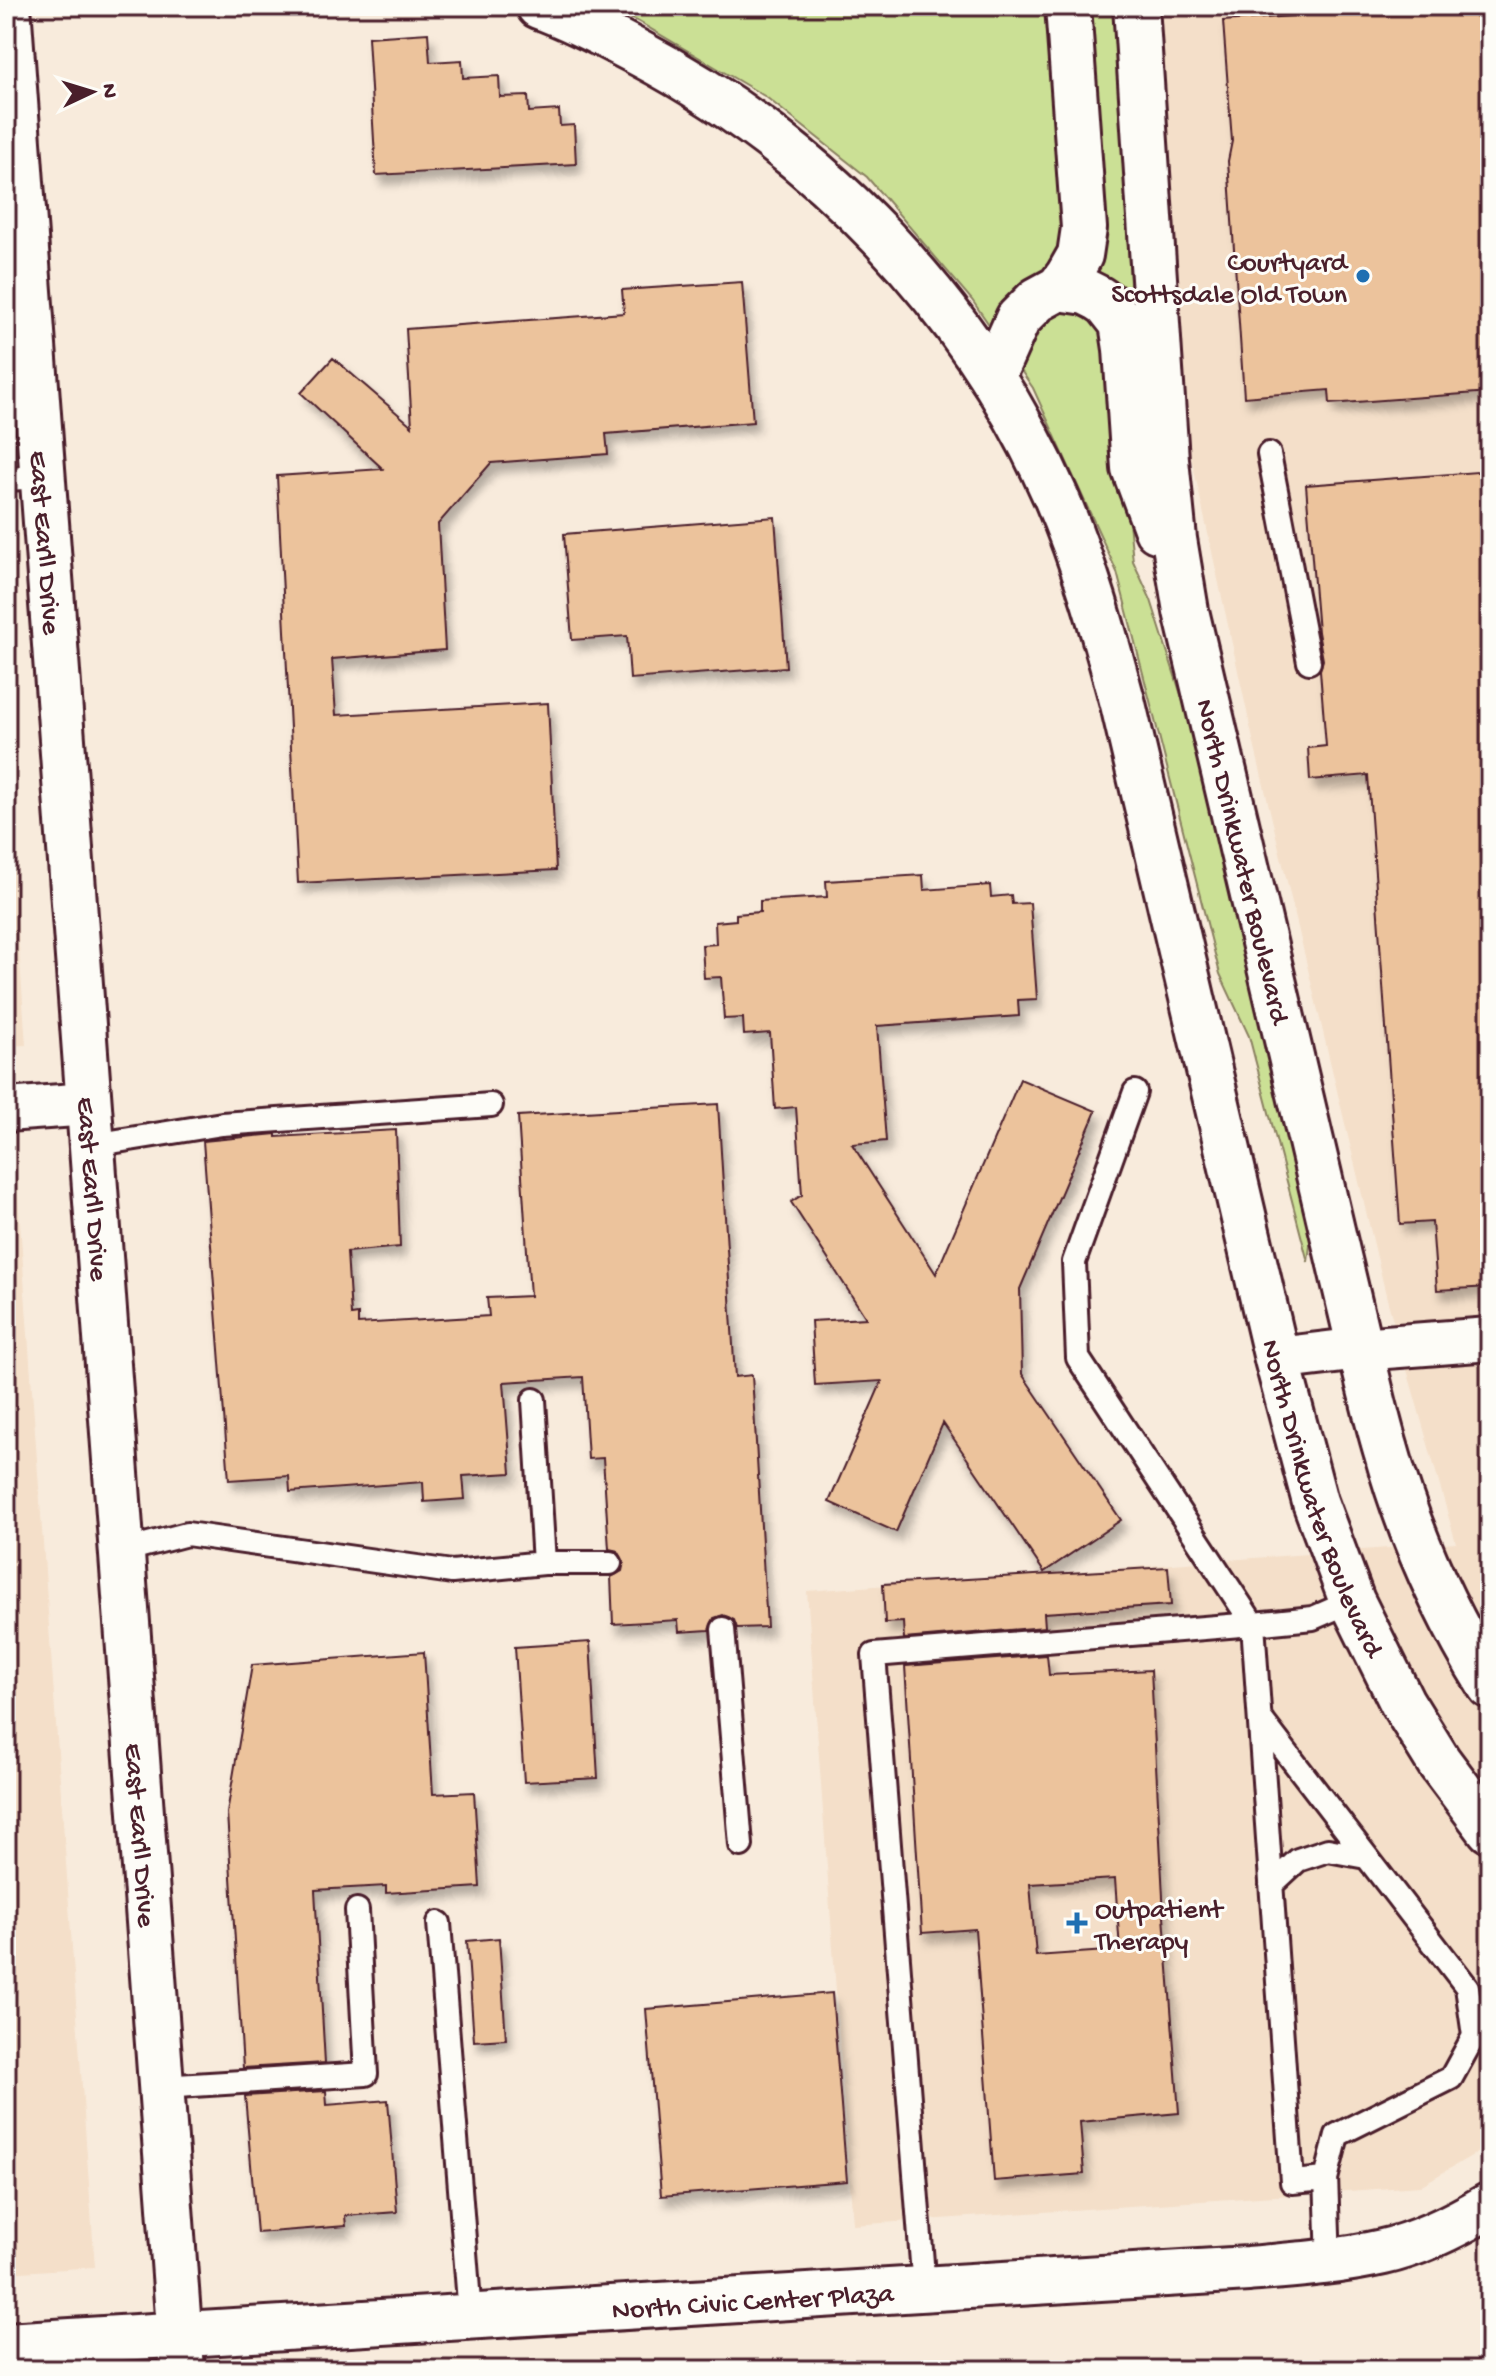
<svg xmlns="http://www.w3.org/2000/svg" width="1496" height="2376" font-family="'Gochi Hand',sans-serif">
<defs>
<filter id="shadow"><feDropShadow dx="5" dy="9" stdDeviation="4" flood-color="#0004"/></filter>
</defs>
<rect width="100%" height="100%" fill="#f8ebdc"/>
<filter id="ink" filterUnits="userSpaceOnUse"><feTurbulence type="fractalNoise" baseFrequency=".0125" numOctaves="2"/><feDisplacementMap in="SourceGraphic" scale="16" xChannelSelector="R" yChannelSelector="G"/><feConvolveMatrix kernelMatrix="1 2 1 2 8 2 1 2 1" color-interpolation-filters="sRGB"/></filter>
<g filter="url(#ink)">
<!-- built -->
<path fill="#f4dfc9" d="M 1155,6 L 1490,6 L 1490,2145 L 1420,2186 L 853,2225 L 807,1591 L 1456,1543 L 1387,1299 L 1254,744 L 1184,424 Z
M 6,764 L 26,1045 L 6,1046 Z
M 16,1167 L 95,2267 L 6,2273 L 6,1168 Z"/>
<!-- green -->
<path fill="#cbe095" stroke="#8a8060" stroke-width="2" d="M 604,6 L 1114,6 L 1131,300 L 1112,355 L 1133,561 L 1151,600 L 1194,736 L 1311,1237 L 1308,1262 L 1249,1036 L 1220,974 L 1117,572 L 1033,388 L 972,300 L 867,177 L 766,97 L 637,21 Z"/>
<!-- building -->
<path fill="#ecc39c" stroke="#4a1f2b" stroke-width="2" fill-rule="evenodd" filter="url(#shadow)" d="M 1304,6 L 1490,6 L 1490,392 L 1330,404 L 1329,390 L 1244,397 L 1228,161 L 1232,141 L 1223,21 L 1305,15 Z
M 428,33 L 430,62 L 462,60 L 463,78 L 499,76 L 500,97 L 528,96 L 529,112 L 559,110 L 560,126 L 574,125 L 576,164 L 376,175 L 368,37 Z
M 742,282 L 753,422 L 606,434 L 608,454 L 491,463 L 438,524 L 445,650 L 332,659 L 336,715 L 548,703 L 556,870 L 298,883 L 277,476 L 383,469 L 301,393 L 333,358 L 412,426 L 406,329 L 624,313 L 622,290 Z
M 1490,471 L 1490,1287 L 1437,1290 L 1432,1222 L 1400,1224 L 1368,775 L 1310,780 L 1308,748 L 1326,746 L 1320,670 L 1323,660 L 1318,632 L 1306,485 Z
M 775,517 L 786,667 L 630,679 L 627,636 L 572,640 L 564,534 Z
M 923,875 L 924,890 L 990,885 L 991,897 L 1011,895 L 1012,904 L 1030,903 L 1037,999 L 1018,1000 L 1019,1016 L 877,1026 L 886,1141 L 852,1144 L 936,1274 L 1020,1079 L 1096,1111 L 1020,1289 L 1022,1374 L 1121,1520 L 1044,1572 L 943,1423 L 896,1532 L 829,1502 L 882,1381 L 815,1385 L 811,1321 L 866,1318 L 791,1202 L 802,1195 L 796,1107 L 775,1109 L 770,1033 L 744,1035 L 743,1018 L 724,1019 L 721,977 L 704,978 L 702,945 L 716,944 L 715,922 L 736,920 L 736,914 L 760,912 L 760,901 L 827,897 L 826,881 Z
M 718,1104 L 735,1377 L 752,1375 L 767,1627 L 737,1628 L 734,1620 L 723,1615 L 714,1618 L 709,1630 L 679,1632 L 678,1620 L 613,1624 L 611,1577 L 622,1571 L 624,1562 L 618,1551 L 609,1549 L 603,1458 L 588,1459 L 583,1377 L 504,1382 L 511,1473 L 463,1476 L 465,1499 L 424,1502 L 423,1482 L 290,1492 L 289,1476 L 229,1480 L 203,1141 L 276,1134 L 276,1137 L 396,1130 L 400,1247 L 347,1252 L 351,1315 L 358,1314 L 358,1324 L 489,1316 L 487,1298 L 530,1296 L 518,1116 Z
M 1168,1567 L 1171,1605 L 1044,1613 L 1045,1627 L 904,1639 L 903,1622 L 885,1623 L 883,1584 Z
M 590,1642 L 598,1778 L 524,1782 L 515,1647 Z
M 424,1652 L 433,1794 L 474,1792 L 480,1887 L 386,1893 L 386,1886 L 315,1890 L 325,2063 L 243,2068 L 227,1813 L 252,1665 Z
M 1047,1655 L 1049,1675 L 1151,1670 L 1164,1916 L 1179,2113 L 1080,2122 L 1084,2174 L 994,2181 L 975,1929 L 922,1933 L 905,1666 ZM 1115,1879 L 1120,1950 L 1036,1956 L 1030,1884 Z
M 499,1938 L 506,2039 L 474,2041 L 467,1941 Z
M 832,1993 L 847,2181 L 661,2196 L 646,2009 Z
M 326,2091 L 327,2105 L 388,2100 L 397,2212 L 345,2216 L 346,2226 L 257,2233 L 245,2096 Z"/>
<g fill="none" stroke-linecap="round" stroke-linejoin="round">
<!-- service casing -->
<g stroke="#4a1f2b" stroke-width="28">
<path id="service" d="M 1269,454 L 1309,662
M 6,479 L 43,477
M 1135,1092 L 1074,1262 L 1078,1358 L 1253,1624 L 1313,1618 L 1352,1601
M 93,1145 L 222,1124 L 491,1105
M 534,1400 L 544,1563
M 122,1551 L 187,1534 L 452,1572 L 544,1563 L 610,1563
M 723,1629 L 741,1845
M 1271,1885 L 1298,1860 L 1328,1850 L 1366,1857
M 439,1923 L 470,2315
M 161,2087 L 366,2074 L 357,1910
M 1326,2176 L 1329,2262
M 924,2288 L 874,1655 L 1253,1624 C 1266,1810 1279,1996 1292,2182 L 1326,2179 L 1337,2135 L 1451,2078 L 1474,2036 L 1467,1987 L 1260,1718"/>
</g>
<!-- minor casing -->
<g stroke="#4a1f2b" stroke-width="48">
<path id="minor" d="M 6,1110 L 89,1104
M 1277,1359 L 1360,1349 L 1490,1339"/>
</g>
<!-- tertiary casing -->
<g stroke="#4a1f2b" stroke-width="50">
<g id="tertiary">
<path id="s1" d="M 8,6 L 182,2370"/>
<path id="s2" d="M 6,2345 L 1248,2269 C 1294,2265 1339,2262 1383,2252 C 1420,2244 1458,2224 1490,2205"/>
</g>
</g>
<!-- primary casing -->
<g stroke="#4a1f2b" stroke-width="50">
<g id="primary">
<path id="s3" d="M 539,6 C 572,18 605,35 637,52 C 820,148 973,307 1056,497 C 1085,564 1104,633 1123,704 L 1277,1359 L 1315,1502 L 1352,1601 L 1402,1702 L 1439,1762 L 1490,1830"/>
<path id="s4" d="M 1136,6 L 1166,460 L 1174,539 L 1186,611 L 1360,1349 C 1369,1383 1376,1417 1386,1450 C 1409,1534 1445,1613 1490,1686"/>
<path d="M 1059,288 L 1086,292 L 1098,298 L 1107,304 L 1122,323 L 1126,349 L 1134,468 L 1157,530"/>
<path d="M 992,377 L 1018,319 L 1037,300 L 1059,288 L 1068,276 L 1080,255 L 1084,228 L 1068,6"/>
</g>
</g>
<!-- service -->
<use href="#service" stroke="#fdfcf7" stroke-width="22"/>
<!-- minor -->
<use href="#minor" stroke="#fdfcf7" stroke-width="42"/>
<!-- tertiary -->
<use href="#tertiary" stroke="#fdfcf7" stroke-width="44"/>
<!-- primary -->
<use href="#primary" stroke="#fdfcf7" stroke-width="44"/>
</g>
</g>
<!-- markers -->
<g fill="#1f6fb2" stroke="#fdfcf7" stroke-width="3">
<circle cx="1363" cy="276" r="8"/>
<path d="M1073 1911h8v8h8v8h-8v8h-8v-8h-8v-8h8z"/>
</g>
<g text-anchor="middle" stroke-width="6" stroke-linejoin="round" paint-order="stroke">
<!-- poi labels -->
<g font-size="28" fill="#4a1f2b" stroke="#fdfcf7" text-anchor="end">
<text x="1347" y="270">Courtyard<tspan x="1347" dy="32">Scottsdale Old Town</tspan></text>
<text x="1095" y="1917" text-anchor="start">Outpatient<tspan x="1095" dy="32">Therapy</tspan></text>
</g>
<!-- street labels -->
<g font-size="28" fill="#4a1f2b" stroke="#fdfcf7">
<text dy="10" stroke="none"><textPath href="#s1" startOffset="538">East Earll Drive</textPath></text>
<text dy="10" stroke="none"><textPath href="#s4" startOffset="864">North Drinkwater Boulevard</textPath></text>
<text dy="10" stroke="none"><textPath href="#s1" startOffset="1186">East Earll Drive</textPath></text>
<text dy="10" stroke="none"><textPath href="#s3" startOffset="1768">North Drinkwater Boulevard</textPath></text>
<text dy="10" stroke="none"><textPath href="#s1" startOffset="1834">East Earll Drive</textPath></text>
<text dy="10" stroke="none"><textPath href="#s2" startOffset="748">North Civic Center Plaza</textPath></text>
</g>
</g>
<!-- margin -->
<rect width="1496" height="2376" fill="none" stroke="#fdfcf7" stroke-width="32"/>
<rect x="16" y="16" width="1464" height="2344" fill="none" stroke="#4a1f2b" stroke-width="3" filter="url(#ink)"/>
<!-- north arrow -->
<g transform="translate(92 92) rotate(86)" stroke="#fdfcf7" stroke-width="6" paint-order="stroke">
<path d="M0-6L14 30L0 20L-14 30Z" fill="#4a1f2b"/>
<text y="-12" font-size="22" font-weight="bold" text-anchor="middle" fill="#4a1f2b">N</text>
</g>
</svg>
